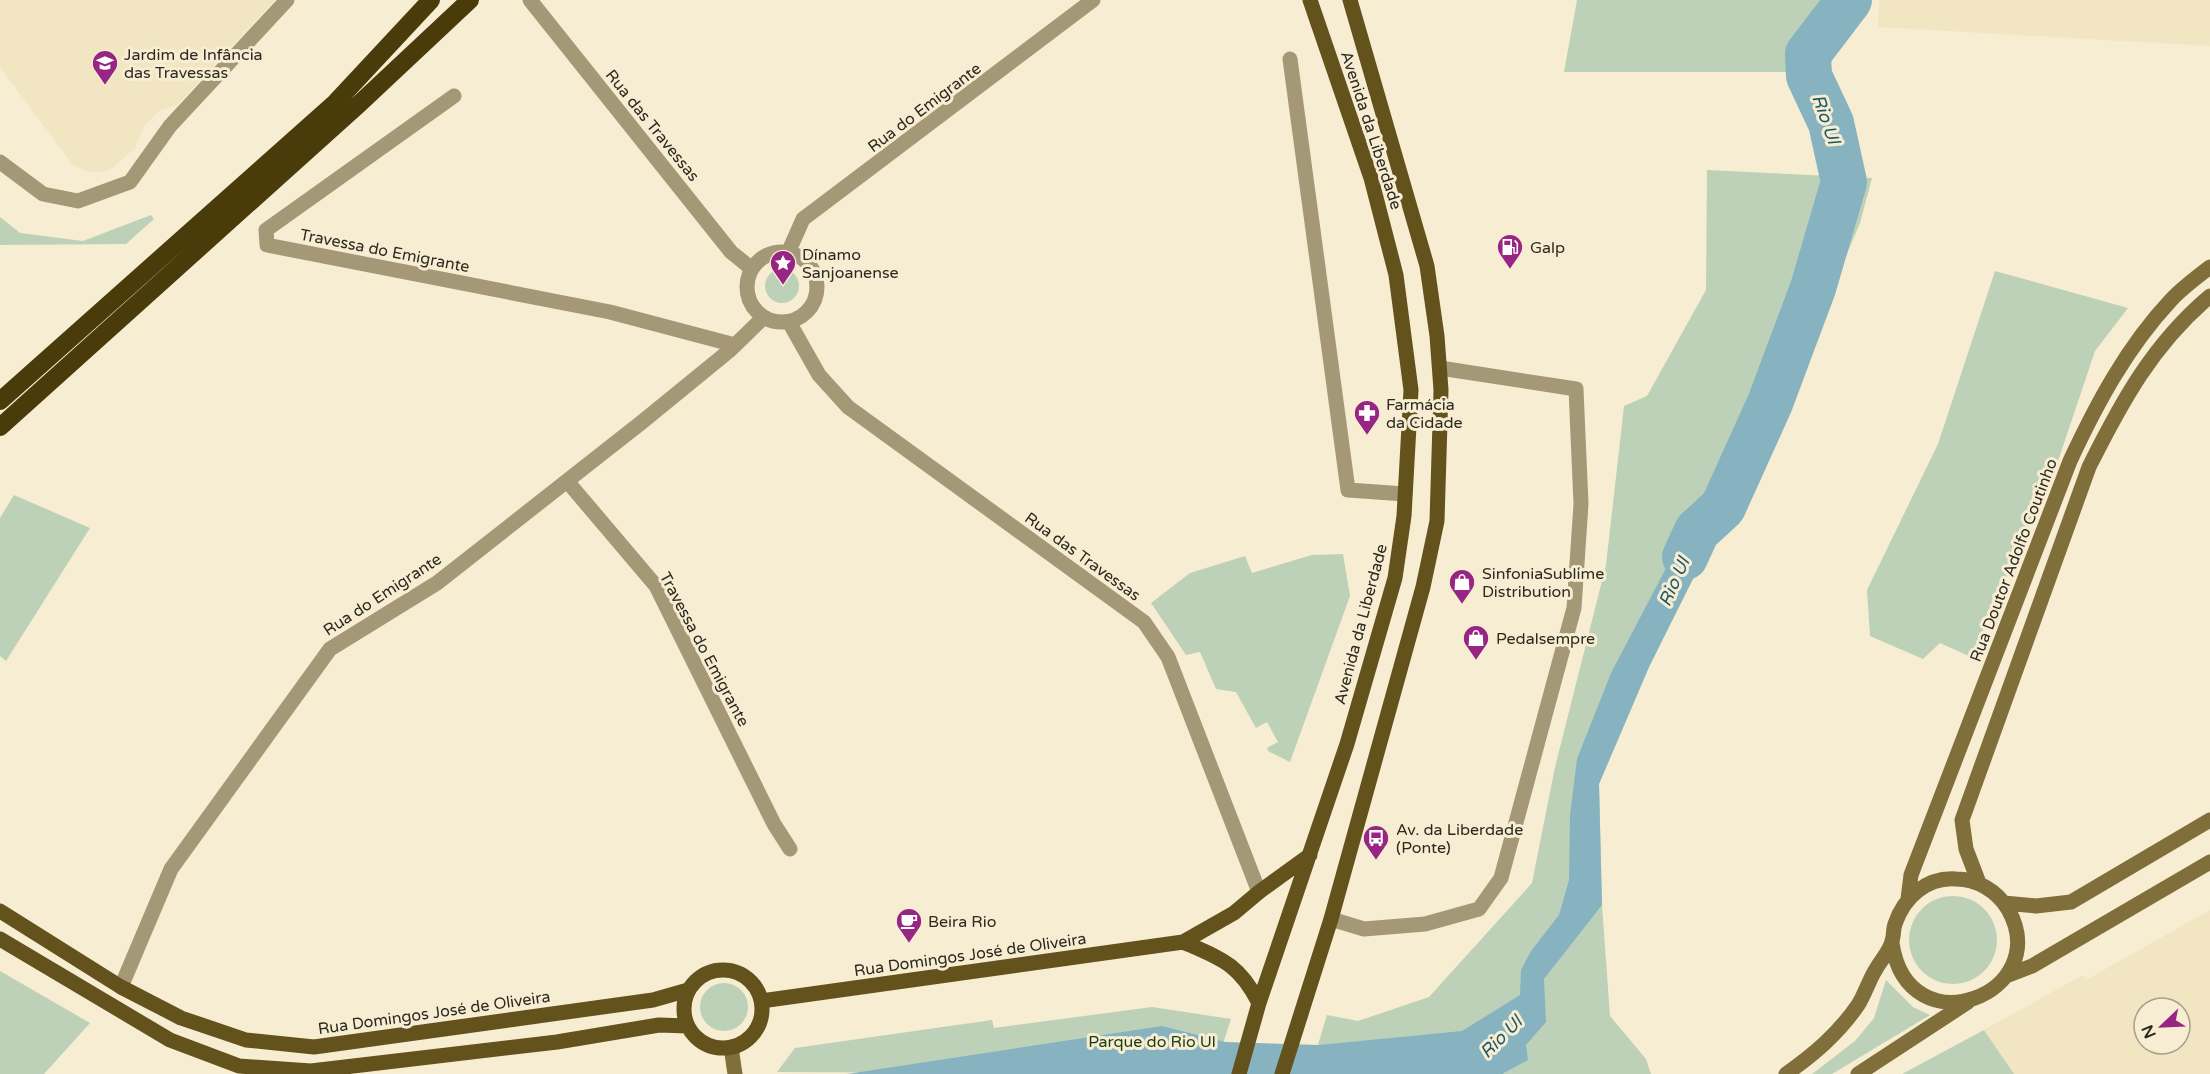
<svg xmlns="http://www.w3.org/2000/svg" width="2210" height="1074" font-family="'Varela Round',sans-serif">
<rect width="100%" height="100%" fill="#f7edd2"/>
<!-- built -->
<path fill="#f2e5c2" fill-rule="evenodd" d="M 0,0 L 275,0 L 177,105 L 159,111 L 144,126 L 135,148 L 110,170 L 92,173 L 74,166 L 0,67 Z
M 1879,0 L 2210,0 L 2210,46 L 1878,27 Z
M 2210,910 L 2210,1074 L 2014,1074 L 1984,1030 L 2083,975 L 2086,980 ZM 2144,1008 L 2180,1008 L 2180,1044 L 2144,1044 Z"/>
<!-- green -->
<path fill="#bdd1b8" d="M 1577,0 L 1833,0 L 1797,44 L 1793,72 L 1564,72 Z
M 1707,170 L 1872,178 L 1860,223 L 1821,316 L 1649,667 L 1599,784 L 1602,905 L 1610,1016 L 1646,1059 L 1651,1074 L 1309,1074 L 1327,1015 L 1358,1021 L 1429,997 L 1532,883 L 1555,767 L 1606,565 L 1624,406 L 1647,396 L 1706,290 Z
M 151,215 L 154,219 L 126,244 L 0,245 L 0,217 L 20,233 L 83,241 Z
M765 286a17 17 0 1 1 34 0a17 17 0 1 1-34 0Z
M 1995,271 L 2128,308 L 2095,351 L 2058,461 L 1971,657 L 1940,643 L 1923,659 L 1870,636 L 1867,590 L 1938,444 Z
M 14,495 L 90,528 L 6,661 L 0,656 L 0,518 Z
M 1343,554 L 1350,596 L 1290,762 L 1268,751 L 1267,748 L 1278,742 L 1267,722 L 1256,728 L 1236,692 L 1216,689 L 1200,652 L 1186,655 L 1151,603 L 1190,573 L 1245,556 L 1252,573 L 1312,555 Z
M1909 940a44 44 0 1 1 88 0a44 44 0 1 1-88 0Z
M 0,971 L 90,1023 L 44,1074 L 0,1074 Z
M 1886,980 L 1913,1007 L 1930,1015 L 1832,1074 L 1812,1074 L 1855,1041 L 1874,1018 Z
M700 1007a24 24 0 1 1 48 0a24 24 0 1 1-48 0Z
M 1152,1007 L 1231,1019 L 1213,1074 L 777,1072 L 795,1048 L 992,1020 L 994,1028 Z
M 1984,1030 L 2014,1074 L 1902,1074 Z"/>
<!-- water -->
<path fill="#87b3c0" d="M 1723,507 L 1728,509 L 1649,667 L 1599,784 L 1602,905 L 1544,979 L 1546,1022 L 1526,1045 L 1528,1060 L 1502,1074 L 847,1074 L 1162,1026 L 1225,1042 L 1319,1045 L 1462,1031 L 1520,995 L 1521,970 L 1531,951 L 1559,915 L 1569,880 L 1570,815 L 1577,759 L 1611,673 L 1697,509 Z"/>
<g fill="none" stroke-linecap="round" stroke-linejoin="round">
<!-- river -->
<path stroke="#87b3c0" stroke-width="46" d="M 1685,557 L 1697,531 L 1723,507 L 1770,403 L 1813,288 L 1844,182 L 1831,123 L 1809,76 L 1808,54 L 1849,0"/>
<!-- street -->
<path stroke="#a49876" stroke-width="15" d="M 530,0 L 731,252 L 752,269
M 1290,59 L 1348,490 L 1405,494
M 454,96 L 266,230 L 267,245 L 610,312 L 735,345
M 0,162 L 43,194 L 78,201 L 130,182 L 170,126 L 287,0
M747 287a35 35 0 1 1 70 0a35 35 0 1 1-70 0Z
M 788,253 L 803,219 L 1093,0
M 789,322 L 819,375 L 848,407 L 1144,622 L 1168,657 L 1259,892
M 567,481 L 656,586 L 774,824 L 790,849
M 1331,919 L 1364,929 L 1425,924 L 1479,909 L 1501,878 L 1574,608 L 1581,504 L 1576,389 L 1440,368
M 121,987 L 171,869 L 330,649 L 437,583 L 642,422 L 729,351 L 764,317"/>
<!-- secondary -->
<path stroke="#806f3a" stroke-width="15" d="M 1979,883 L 1966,849 L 1962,820 L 2089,467 C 2122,401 2153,344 2210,296
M 1908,899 L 1911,875 L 2070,461 C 2097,403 2127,347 2171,300 C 2182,288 2197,277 2210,267
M 2004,903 L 2036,906 L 2071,902 L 2210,820
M 2006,976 L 2032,966 L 2210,862
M 731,1047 L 735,1074
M 1786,1074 C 1814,1054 1838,1034 1858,1005 C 1865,994 1869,980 1876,969 C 1881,960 1890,951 1892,941 C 1894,936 1893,929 1895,924 C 1904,897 1927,877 1956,879 C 1977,879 1997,891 2008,909 C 2056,994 1908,1051 1892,943
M 1858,1074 L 1968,1002"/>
<!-- primary -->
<path stroke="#63521c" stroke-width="15" d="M 0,911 L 121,987 L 181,1018 L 246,1040 L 314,1047 L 653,1000 L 688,990
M 0,939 L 170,1040 L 239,1066 L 311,1071 L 557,1042 L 659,1025 L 688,1026
M 1183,942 C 1222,959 1239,964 1259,1003
M684 1009a39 39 0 1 1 78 0a39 39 0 1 1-78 0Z
M 761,1001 L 1183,942 L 1234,913 L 1259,892 L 1310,855
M 1239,1074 L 1259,1003 L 1347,744 L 1395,578 L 1404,516 L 1411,390 L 1396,275 L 1371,178 L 1310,0
M 1282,1074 L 1331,919 L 1423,587 L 1437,521 L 1441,390 L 1437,336 L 1427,266 L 1350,0"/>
<!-- highway -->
<path stroke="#493b0a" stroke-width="18" d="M 0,401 L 335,103 L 431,0
M 0,427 L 358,105 L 470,0"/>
</g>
<!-- icons -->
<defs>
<g id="school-pin" transform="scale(1.35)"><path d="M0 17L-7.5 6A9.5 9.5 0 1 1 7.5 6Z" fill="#972583" stroke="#f7edd2"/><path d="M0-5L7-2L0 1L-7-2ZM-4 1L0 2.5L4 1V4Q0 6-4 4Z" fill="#fff"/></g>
<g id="fuel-pin" transform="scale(1.35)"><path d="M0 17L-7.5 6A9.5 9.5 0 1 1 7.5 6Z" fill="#972583" stroke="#f7edd2"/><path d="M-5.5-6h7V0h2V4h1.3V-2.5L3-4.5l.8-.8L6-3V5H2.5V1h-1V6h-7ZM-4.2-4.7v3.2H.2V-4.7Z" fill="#fff"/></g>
<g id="sight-pin" transform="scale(1.35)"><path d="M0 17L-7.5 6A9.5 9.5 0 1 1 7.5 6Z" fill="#972583" stroke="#f7edd2"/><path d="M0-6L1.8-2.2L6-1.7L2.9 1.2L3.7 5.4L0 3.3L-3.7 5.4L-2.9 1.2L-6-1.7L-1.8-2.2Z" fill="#fff"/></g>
<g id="pharmacy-pin" transform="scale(1.35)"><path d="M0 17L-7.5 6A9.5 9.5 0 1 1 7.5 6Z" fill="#972583" stroke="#f7edd2"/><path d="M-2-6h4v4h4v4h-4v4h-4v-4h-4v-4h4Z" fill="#fff"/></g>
<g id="shop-pin" transform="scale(1.35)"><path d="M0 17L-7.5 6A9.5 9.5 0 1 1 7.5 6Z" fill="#972583" stroke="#f7edd2"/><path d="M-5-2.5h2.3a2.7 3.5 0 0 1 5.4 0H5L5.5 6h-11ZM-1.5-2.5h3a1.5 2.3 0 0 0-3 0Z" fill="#fff"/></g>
<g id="bus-pin" transform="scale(1.35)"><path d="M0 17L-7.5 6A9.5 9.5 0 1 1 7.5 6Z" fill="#972583" stroke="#f7edd2"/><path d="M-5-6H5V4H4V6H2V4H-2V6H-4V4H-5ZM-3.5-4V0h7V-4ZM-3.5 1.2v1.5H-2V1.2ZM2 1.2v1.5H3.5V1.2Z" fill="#fff"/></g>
<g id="cafe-pin" transform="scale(1.35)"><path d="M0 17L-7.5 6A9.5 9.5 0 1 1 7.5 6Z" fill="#972583" stroke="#f7edd2"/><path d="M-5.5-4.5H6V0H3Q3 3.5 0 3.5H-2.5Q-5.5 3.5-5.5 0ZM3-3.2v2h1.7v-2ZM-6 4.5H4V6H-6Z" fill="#fff"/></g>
</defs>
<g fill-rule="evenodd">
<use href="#school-pin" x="105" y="63"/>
<use href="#fuel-pin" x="1510" y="247"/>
<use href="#sight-pin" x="783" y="263"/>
<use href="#pharmacy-pin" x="1367" y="413"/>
<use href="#shop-pin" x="1462" y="582"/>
<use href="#shop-pin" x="1476" y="638"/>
<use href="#bus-pin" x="1376" y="838"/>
<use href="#cafe-pin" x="909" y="921"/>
</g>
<g text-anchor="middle" stroke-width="6" stroke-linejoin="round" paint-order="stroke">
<!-- poi labels -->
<g font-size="16" fill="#2d291f" stroke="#f7edd2" text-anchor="start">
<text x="124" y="60">Jardim de Infância<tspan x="124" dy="18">das Travessas</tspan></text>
<text x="1530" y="253">Galp</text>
<text x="802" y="260">Dínamo<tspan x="802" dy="18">Sanjoanense</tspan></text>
<text x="1386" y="410">Farmácia<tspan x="1386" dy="18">da Cidade</tspan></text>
<text x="1482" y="579">SinfoniaSublime<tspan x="1482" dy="18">Distribution</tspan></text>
<text x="1496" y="644">Pedalsempre</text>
<text x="1396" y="835">Av. da Liberdade<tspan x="1396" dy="18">(Ponte)</tspan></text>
<text x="928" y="927">Beira Rio</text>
</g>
<!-- street labels -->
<g font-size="16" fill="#2d291f" stroke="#f7edd2">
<text transform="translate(924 107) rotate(-37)" y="6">Rua do Emigrante</text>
<text transform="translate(653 125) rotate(51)" y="6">Rua das Travessas</text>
<text transform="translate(1372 130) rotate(72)" y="6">Avenida da Liberdade</text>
<text transform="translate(385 250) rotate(11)" y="6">Travessa do Emigrante</text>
<text transform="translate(1083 556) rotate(36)" y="6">Rua das Travessas</text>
<text transform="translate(2013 560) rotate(-69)" y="6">Rua Doutor Adolfo Coutinho</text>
<text transform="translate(382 594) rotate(-33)" y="6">Rua do Emigrante</text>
<text transform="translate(1360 624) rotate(-75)" y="6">Avenida da Liberdade</text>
<text transform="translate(705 649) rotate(62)" y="6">Travessa do Emigrante</text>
<text transform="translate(970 954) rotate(-8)" y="6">Rua Domingos José de Oliveira</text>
<text transform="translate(434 1012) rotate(-8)" y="6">Rua Domingos José de Oliveira</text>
</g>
<!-- park labels -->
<g font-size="16" fill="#1a3c11" stroke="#f7edd2">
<text x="1152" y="1047">Parque do Rio Ul</text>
</g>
<!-- water labels -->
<g font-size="18" font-style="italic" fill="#1d5867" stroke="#f7edd2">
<text transform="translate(1826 119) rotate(71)" y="6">Rio Ul</text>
<text transform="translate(1674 582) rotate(-66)" y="6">Rio Ul</text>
<text transform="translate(1501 1037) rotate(-45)" y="6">Rio Ul</text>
</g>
</g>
<!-- north arrow -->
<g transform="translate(2162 1026) rotate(247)"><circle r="28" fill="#f7edd2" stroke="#a69f8a" stroke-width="1.5"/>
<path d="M0-4.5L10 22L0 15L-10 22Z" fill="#972583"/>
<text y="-9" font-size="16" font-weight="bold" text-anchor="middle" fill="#2d291f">N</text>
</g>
</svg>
